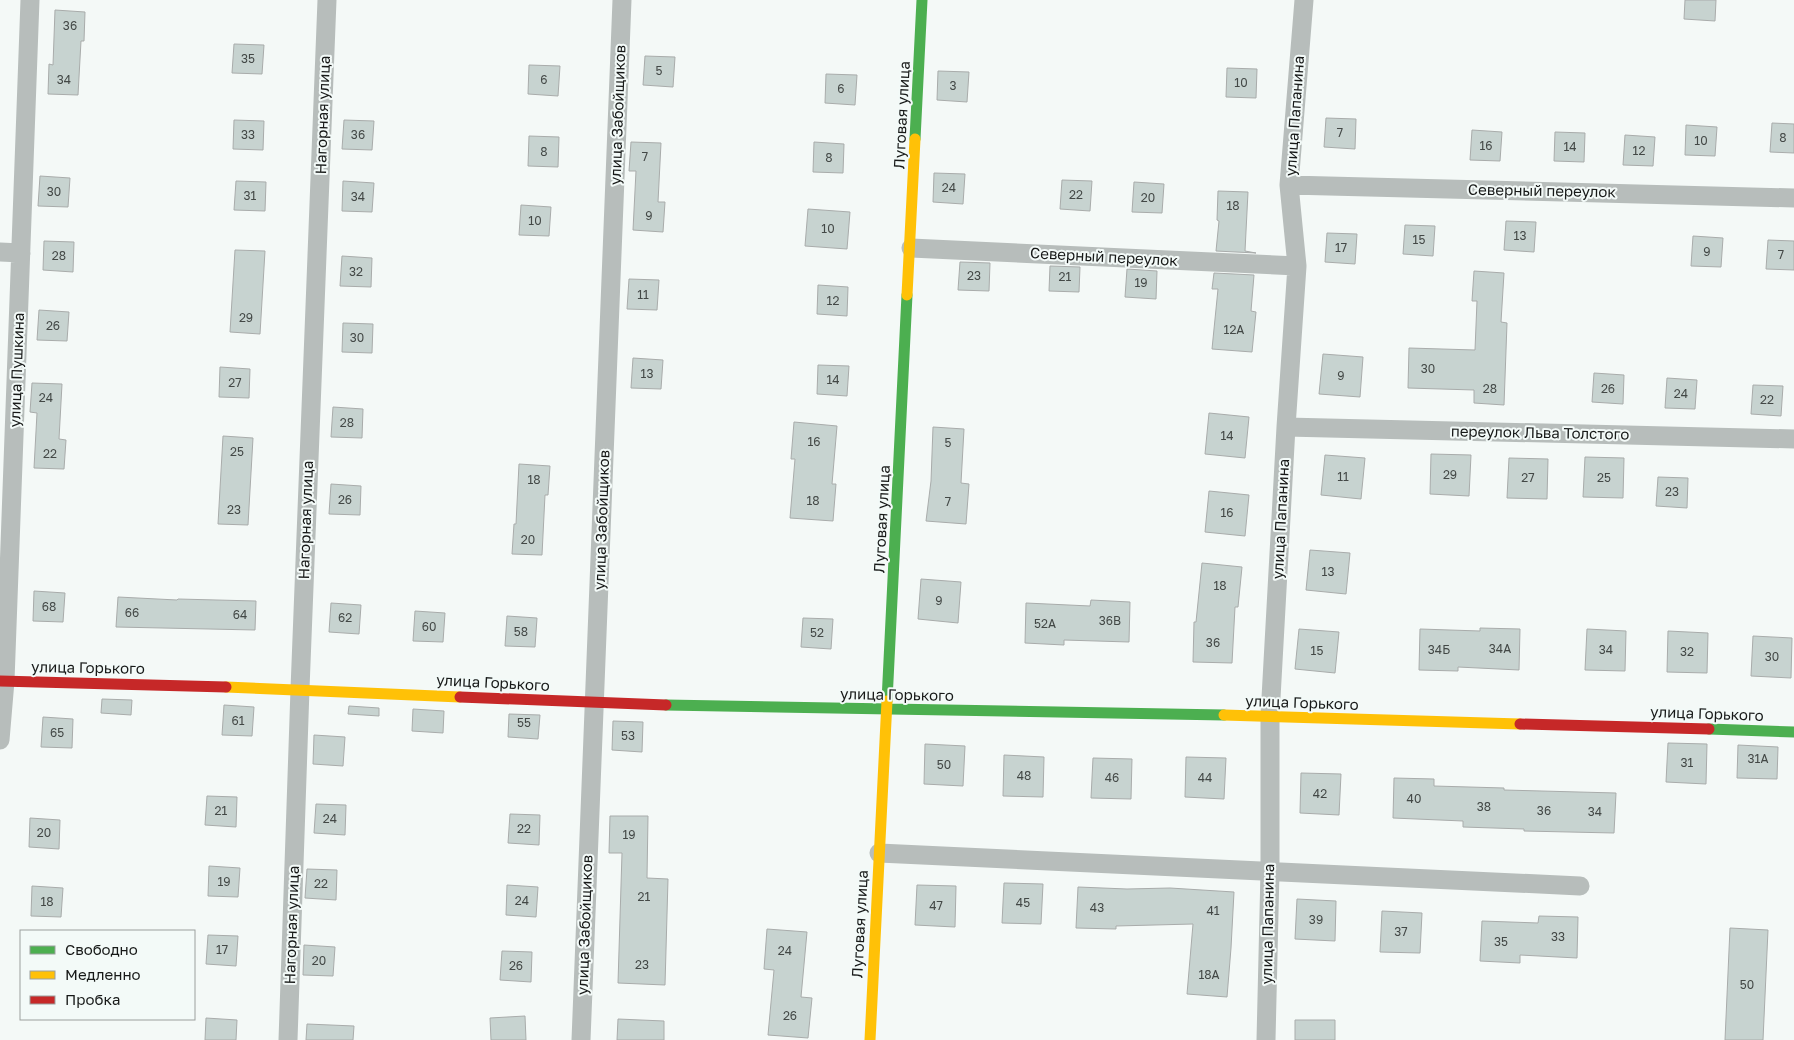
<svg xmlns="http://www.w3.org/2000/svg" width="1794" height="1040" font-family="'Golos Text',sans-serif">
<rect width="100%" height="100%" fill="#f4f9f7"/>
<!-- building -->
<path fill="#c7d3d0" stroke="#a9acab" d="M 1685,0 L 1716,0 L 1715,21 L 1684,19 Z
M 55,10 L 85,12 L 84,41 L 81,41 L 78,95 L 48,94 L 49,64 L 53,65 Z
M 234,44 L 264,45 L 262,74 L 232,73 Z
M 645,56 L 675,57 L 673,87 L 643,85 Z
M 529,65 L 560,66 L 558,96 L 528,94 Z
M 1227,68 L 1257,69 L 1256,98 L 1226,97 Z
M 938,71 L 969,72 L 967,102 L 937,100 Z
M 826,74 L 857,75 L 855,105 L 825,103 Z
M 1326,118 L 1356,119 L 1355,149 L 1324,147 Z
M 234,120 L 264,121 L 263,150 L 233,149 Z
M 344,120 L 374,121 L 372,150 L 342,149 Z
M 1772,123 L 1794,124 L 1794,153 L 1770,152 Z
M 1686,125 L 1717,127 L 1715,156 L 1685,155 Z
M 1472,130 L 1502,132 L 1500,161 L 1470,160 Z
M 1555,132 L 1585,133 L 1584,162 L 1554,161 Z
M 1625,135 L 1655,137 L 1653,166 L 1623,165 Z
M 529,136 L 559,137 L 558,167 L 528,166 Z
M 631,142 L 661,143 L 658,202 L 665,202 L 663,232 L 633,230 L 636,171 L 629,171 Z
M 814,142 L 844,144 L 843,173 L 813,172 Z
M 934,173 L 965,174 L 963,204 L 933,202 Z
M 40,176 L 70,178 L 68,207 L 38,206 Z
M 1062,180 L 1092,181 L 1090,211 L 1060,209 Z
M 236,181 L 266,182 L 265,211 L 234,210 Z
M 343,181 L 374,183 L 372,212 L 342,211 Z
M 1134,182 L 1164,184 L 1162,213 L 1132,212 Z
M 1218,191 L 1248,192 L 1245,251 L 1256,253 L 1216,251 L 1219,221 L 1217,220 Z
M 521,205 L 551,207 L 549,236 L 519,235 Z
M 808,209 L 850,212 L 847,249 L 805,246 Z
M 1506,221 L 1536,222 L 1534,252 L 1504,250 Z
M 1405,225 L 1435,226 L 1433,256 L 1403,254 Z
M 1327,233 L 1357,234 L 1355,264 L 1325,262 Z
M 1693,236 L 1723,238 L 1721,267 L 1691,266 Z
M 1768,240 L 1794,241 L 1794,270 L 1766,269 Z
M 44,241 L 74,242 L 73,272 L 43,270 Z
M 235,250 L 265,251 L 260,334 L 230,332 Z
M 342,256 L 372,258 L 371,287 L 340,286 Z
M 960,262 L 990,263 L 989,291 L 958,290 Z
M 1050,266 L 1080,267 L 1079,292 L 1049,291 Z
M 1127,269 L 1157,271 L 1156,299 L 1125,297 Z
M 1474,271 L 1504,273 L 1501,322 L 1507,323 L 1504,405 L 1474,403 L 1474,390 L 1408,388 L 1409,348 L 1475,350 L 1477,301 L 1472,301 Z
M 1214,273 L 1254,275 L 1251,311 L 1256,312 L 1252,352 L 1212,349 L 1218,289 L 1212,289 Z
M 629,279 L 659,280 L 657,310 L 627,309 Z
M 818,285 L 848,287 L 847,316 L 817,314 Z
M 39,310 L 69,312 L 67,341 L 37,340 Z
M 343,323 L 373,324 L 372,353 L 342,352 Z
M 1323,354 L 1363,357 L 1360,397 L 1319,394 Z
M 633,358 L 663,360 L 661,389 L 631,388 Z
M 818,365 L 849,366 L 847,396 L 817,394 Z
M 220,367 L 250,369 L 249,398 L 219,397 Z
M 1594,373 L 1624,375 L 1623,404 L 1592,402 Z
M 1667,378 L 1697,380 L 1695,409 L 1665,408 Z
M 32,383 L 62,384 L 59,439 L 66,440 L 64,469 L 34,468 L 37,413 L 30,412 Z
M 1753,385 L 1783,386 L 1781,416 L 1751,414 Z
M 333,407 L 363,409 L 362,438 L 331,437 Z
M 1209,413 L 1249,417 L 1245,458 L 1205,454 Z
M 794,422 L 837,426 L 832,484 L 836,484 L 833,521 L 790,518 L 795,459 L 791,459 Z
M 933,427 L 964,429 L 961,483 L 969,484 L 966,524 L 926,521 L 931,481 Z
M 223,436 L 253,438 L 248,525 L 218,524 Z
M 1431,454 L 1471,455 L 1469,496 L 1430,494 Z
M 1325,455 L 1365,458 L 1361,499 L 1321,495 Z
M 1585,457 L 1624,458 L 1623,498 L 1583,497 Z
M 1509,458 L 1548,459 L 1547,499 L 1507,498 Z
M 519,464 L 550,466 L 548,495 L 545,495 L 542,555 L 512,554 L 514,524 L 516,524 Z
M 1658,477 L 1688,478 L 1687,508 L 1656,506 Z
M 331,484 L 361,486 L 360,515 L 329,514 Z
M 1209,491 L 1249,495 L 1245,536 L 1205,532 Z
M 1310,550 L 1350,553 L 1346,594 L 1306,590 Z
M 1202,563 L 1242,567 L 1238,607 L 1235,607 L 1232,663 L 1193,662 L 1194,622 L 1196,622 Z
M 921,579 L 961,582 L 958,623 L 918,619 Z
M 34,591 L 65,593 L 63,622 L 33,621 Z
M 118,597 L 177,600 L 178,599 L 256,601 L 255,630 L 116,627 Z
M 1091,600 L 1130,602 L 1129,642 L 1064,640 L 1064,645 L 1025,643 L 1026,603 L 1090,606 Z
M 331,603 L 361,605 L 359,634 L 329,632 Z
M 415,611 L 445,613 L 443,642 L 413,641 Z
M 507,616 L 537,618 L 535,647 L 505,646 Z
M 803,618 L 833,619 L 831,649 L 801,647 Z
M 1480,628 L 1520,629 L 1519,670 L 1458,667 L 1458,671 L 1419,670 L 1420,629 L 1480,631 Z
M 1299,629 L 1339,632 L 1335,673 L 1295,669 Z
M 1587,629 L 1626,631 L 1625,671 L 1585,670 Z
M 1668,631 L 1708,633 L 1707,673 L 1667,672 Z
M 1753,636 L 1792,638 L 1791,678 L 1751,676 Z
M 102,699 L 132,700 L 131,715 L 101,713 Z
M 224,705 L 254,707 L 252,736 L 222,735 Z
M 349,706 L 379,708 L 379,716 L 348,714 Z
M 413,709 L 444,711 L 443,733 L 412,731 Z
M 509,714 L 540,715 L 538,739 L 508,737 Z
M 43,717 L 73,719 L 72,748 L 41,747 Z
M 613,721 L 643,722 L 642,752 L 612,750 Z
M 314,735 L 345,737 L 343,766 L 313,764 Z
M 1668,743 L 1707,744 L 1706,784 L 1666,782 Z
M 925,744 L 965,746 L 963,786 L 924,784 Z
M 1738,745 L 1778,747 L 1777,779 L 1737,778 Z
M 1004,755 L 1044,757 L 1043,797 L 1003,796 Z
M 1186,757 L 1226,758 L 1224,799 L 1185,797 Z
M 1093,758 L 1132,759 L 1131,799 L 1091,798 Z
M 1301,773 L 1341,774 L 1339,815 L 1300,813 Z
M 1394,778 L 1434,779 L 1434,786 L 1504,788 L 1504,790 L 1616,793 L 1614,833 L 1524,831 L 1524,829 L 1463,827 L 1463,821 L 1393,818 Z
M 207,796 L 237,797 L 236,827 L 205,825 Z
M 316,804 L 346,805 L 345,835 L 314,833 Z
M 510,814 L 540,815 L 539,845 L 508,843 Z
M 610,816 L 648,816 L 647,878 L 668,879 L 665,985 L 618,983 L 622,853 L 609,853 Z
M 30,818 L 60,820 L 59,849 L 29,847 Z
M 209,866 L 240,868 L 238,897 L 208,896 Z
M 307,869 L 337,870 L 336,900 L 305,898 Z
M 1004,883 L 1043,884 L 1041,924 L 1002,923 Z
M 507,885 L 538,887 L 536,917 L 506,915 Z
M 917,885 L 956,886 L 955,927 L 915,925 Z
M 32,886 L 63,888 L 61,917 L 31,916 Z
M 1078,887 L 1127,889 L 1170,888 L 1234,892 L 1231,948 L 1227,997 L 1187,994 L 1193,924 L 1116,926 L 1116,929 L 1076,928 Z
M 1297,899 L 1336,901 L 1335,941 L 1295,939 Z
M 1382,911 L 1422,913 L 1420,953 L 1380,952 Z
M 1539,916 L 1578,917 L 1577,958 L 1520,955 L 1520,963 L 1480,961 L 1482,921 L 1538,923 Z
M 1730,928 L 1768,930 L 1763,1040 L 1725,1040 Z
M 767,929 L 807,932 L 801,997 L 812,998 L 808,1038 L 768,1035 L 774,970 L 764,969 Z
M 208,935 L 238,936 L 236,966 L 206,964 Z
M 304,945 L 335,947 L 333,976 L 303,975 Z
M 502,951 L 532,952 L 531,982 L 500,980 Z
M 525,1016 L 526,1040 L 491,1040 L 490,1018 Z
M 206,1018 L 237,1020 L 236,1040 L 205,1040 Z
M 618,1019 L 664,1021 L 664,1040 L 617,1040 Z
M 1295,1020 L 1335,1020 L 1335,1040 L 1295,1040 Z
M 307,1024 L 354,1026 L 353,1040 L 306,1040 Z"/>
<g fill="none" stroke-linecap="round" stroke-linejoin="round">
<!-- street -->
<path stroke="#b7bdbb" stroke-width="19" d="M 1289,185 L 1794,198
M 911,248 L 1297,266
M 0,252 L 21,253
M 1286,427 L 1794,439
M 0,740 L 5,681 L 30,0
M 879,853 L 1580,886
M 288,1040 L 300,689 L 327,0
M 581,1040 L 622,0
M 1266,1040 L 1270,871 L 1270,716 L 1286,427 L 1297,266 L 1289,185 L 1304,0"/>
<!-- fast -->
<path stroke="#4caf50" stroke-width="11" d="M 915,139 L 922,0
M 887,701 L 907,295
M 666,705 L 1224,715
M 1709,729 L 1794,732"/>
<!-- slow -->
<path stroke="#ffc107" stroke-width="11" d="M 907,295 L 915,139
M 226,687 L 460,697
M 1224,715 L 1520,724
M 870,1040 L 887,701"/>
<!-- jam -->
<path stroke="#c62828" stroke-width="11" d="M 0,681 L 226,687
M 460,697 L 666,705
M 1520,724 L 1709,729"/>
</g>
<g text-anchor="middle" stroke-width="4" stroke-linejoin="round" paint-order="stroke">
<!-- number labels -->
<g font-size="12" fill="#434846">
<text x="70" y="30">36</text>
<text x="248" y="63">35</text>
<text x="659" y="75">5</text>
<text x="64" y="84">34</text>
<text x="544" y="84">6</text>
<text x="1241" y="87">10</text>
<text x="953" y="90">3</text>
<text x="841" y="93">6</text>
<text x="1340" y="137">7</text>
<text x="248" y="139">33</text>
<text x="358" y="139">36</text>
<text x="1783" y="142">8</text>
<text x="1701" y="145">10</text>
<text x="1486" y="150">16</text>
<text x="1570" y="151">14</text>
<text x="1639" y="155">12</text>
<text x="544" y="156">8</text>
<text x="645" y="161">7</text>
<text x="829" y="162">8</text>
<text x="949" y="192">24</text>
<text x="54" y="196">30</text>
<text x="1076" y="199">22</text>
<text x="250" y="200">31</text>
<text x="358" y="201">34</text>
<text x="1148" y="202">20</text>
<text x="1233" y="210">18</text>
<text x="649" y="220">9</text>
<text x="535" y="225">10</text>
<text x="828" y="233">10</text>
<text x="1520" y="240">13</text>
<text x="1419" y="244">15</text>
<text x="1341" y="252">17</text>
<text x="1707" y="256">9</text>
<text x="1781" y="259">7</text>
<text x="59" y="260">28</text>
<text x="356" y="276">32</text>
<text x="974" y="280">23</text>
<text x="1065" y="281">21</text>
<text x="1141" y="287">19</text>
<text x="643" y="299">11</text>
<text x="833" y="305">12</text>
<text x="246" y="322">29</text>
<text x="53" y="330">26</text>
<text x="1234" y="334">12А</text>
<text x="357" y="342">30</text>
<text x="1428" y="373">30</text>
<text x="647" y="378">13</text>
<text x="1341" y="380">9</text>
<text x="833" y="384">14</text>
<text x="235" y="387">27</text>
<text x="1490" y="393">28</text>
<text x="1608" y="393">26</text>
<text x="1681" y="398">24</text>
<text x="46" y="402">24</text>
<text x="1767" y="404">22</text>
<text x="347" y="427">28</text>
<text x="1227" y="440">14</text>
<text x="814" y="446">16</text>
<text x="948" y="447">5</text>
<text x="237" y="456">25</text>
<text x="50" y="458">22</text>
<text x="1450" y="479">29</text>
<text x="1343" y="481">11</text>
<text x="1528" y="482">27</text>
<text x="1604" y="482">25</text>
<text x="534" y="484">18</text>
<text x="1672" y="496">23</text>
<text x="345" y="504">26</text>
<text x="813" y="505">18</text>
<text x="948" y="506">7</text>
<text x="234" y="514">23</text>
<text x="1227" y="517">16</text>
<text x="528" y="544">20</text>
<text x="1328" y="576">13</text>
<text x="1220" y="590">18</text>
<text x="939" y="605">9</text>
<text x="49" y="611">68</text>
<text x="132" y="617">66</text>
<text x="240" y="619">64</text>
<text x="345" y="622">62</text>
<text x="1110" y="625">36В</text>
<text x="1045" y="628">52А</text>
<text x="429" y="631">60</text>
<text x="521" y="636">58</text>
<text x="817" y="637">52</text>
<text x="1213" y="647">36</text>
<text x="1500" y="653">34А</text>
<text x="1439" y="654">34Б</text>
<text x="1606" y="654">34</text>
<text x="1317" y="655">15</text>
<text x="1687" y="656">32</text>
<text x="1772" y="661">30</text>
<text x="238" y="725">61</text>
<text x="524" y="727">55</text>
<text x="57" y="737">65</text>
<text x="628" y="740">53</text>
<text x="1758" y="763">31А</text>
<text x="1687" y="767">31</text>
<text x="944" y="769">50</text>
<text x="1024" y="780">48</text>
<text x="1112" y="782">46</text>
<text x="1205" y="782">44</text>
<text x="1320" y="798">42</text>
<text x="1414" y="803">40</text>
<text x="1484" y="811">38</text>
<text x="221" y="815">21</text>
<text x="1544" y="815">36</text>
<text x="1595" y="816">34</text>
<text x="330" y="823">24</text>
<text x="524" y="833">22</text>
<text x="44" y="837">20</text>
<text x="629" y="839">19</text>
<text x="224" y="886">19</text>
<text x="321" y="888">22</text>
<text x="644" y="901">21</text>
<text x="522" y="905">24</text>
<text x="47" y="906">18</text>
<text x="1023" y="907">45</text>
<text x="936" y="910">47</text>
<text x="1097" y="912">43</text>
<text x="1213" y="915">41</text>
<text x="1316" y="924">39</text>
<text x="1401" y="936">37</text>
<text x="1558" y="941">33</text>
<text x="1501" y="946">35</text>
<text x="222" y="954">17</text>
<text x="785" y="955">24</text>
<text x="319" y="965">20</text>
<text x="642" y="969">23</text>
<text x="516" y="970">26</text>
<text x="1209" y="979">18А</text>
<text x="1747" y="989">50</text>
<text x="790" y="1020">26</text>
</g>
<!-- street labels -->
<g font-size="15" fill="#171918" stroke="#f3faf8">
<text transform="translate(323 115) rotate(-88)" y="5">Нагорная улица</text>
<text transform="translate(618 115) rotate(-88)" y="5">улица Забойщиков</text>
<text transform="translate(902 115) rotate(-87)" y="5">Луговая улица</text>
<text transform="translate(1295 116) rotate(-86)" y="5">улица Папанина</text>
<text transform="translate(1542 191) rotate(1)" y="5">Северный переулок</text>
<text transform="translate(1104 257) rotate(3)" y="5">Северный переулок</text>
<text transform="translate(17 370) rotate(-88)" y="5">улица Пушкина</text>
<text transform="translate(1540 433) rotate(1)" y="5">переулок Льва Толстого</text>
<text transform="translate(882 519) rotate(-87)" y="5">Луговая улица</text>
<text transform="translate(1281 519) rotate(-87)" y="5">улица Папанина</text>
<text transform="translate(306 520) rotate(-88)" y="5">Нагорная улица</text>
<text transform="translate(602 520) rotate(-88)" y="5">улица Забойщиков</text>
<text transform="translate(88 668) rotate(1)" y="5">улица Горького</text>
<text transform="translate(493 683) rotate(3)" y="5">улица Горького</text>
<text transform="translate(897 695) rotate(1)" y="5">улица Горького</text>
<text transform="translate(1302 703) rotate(2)" y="5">улица Горького</text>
<text transform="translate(1707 714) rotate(2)" y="5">улица Горького</text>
<text transform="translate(860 924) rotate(-87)" y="5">Луговая улица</text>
<text transform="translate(1268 924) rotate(-89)" y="5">улица Папанина</text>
<text transform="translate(292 925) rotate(-88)" y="5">Нагорная улица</text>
<text transform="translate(585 925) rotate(-88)" y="5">улица Забойщиков</text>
</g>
</g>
<!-- legend -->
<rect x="20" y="930" width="175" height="90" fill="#f3faf8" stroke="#9ba09e"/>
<rect x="30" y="946" width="25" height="8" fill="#4caf50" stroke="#9ba09e"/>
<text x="65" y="955" font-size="15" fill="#171918">Свободно</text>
<rect x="30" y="971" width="25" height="8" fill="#ffc107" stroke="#9ba09e"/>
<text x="65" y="980" font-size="15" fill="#171918">Медленно</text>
<rect x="30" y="996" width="25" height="8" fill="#c62828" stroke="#9ba09e"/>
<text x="65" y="1005" font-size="15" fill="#171918">Пробка</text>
</svg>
